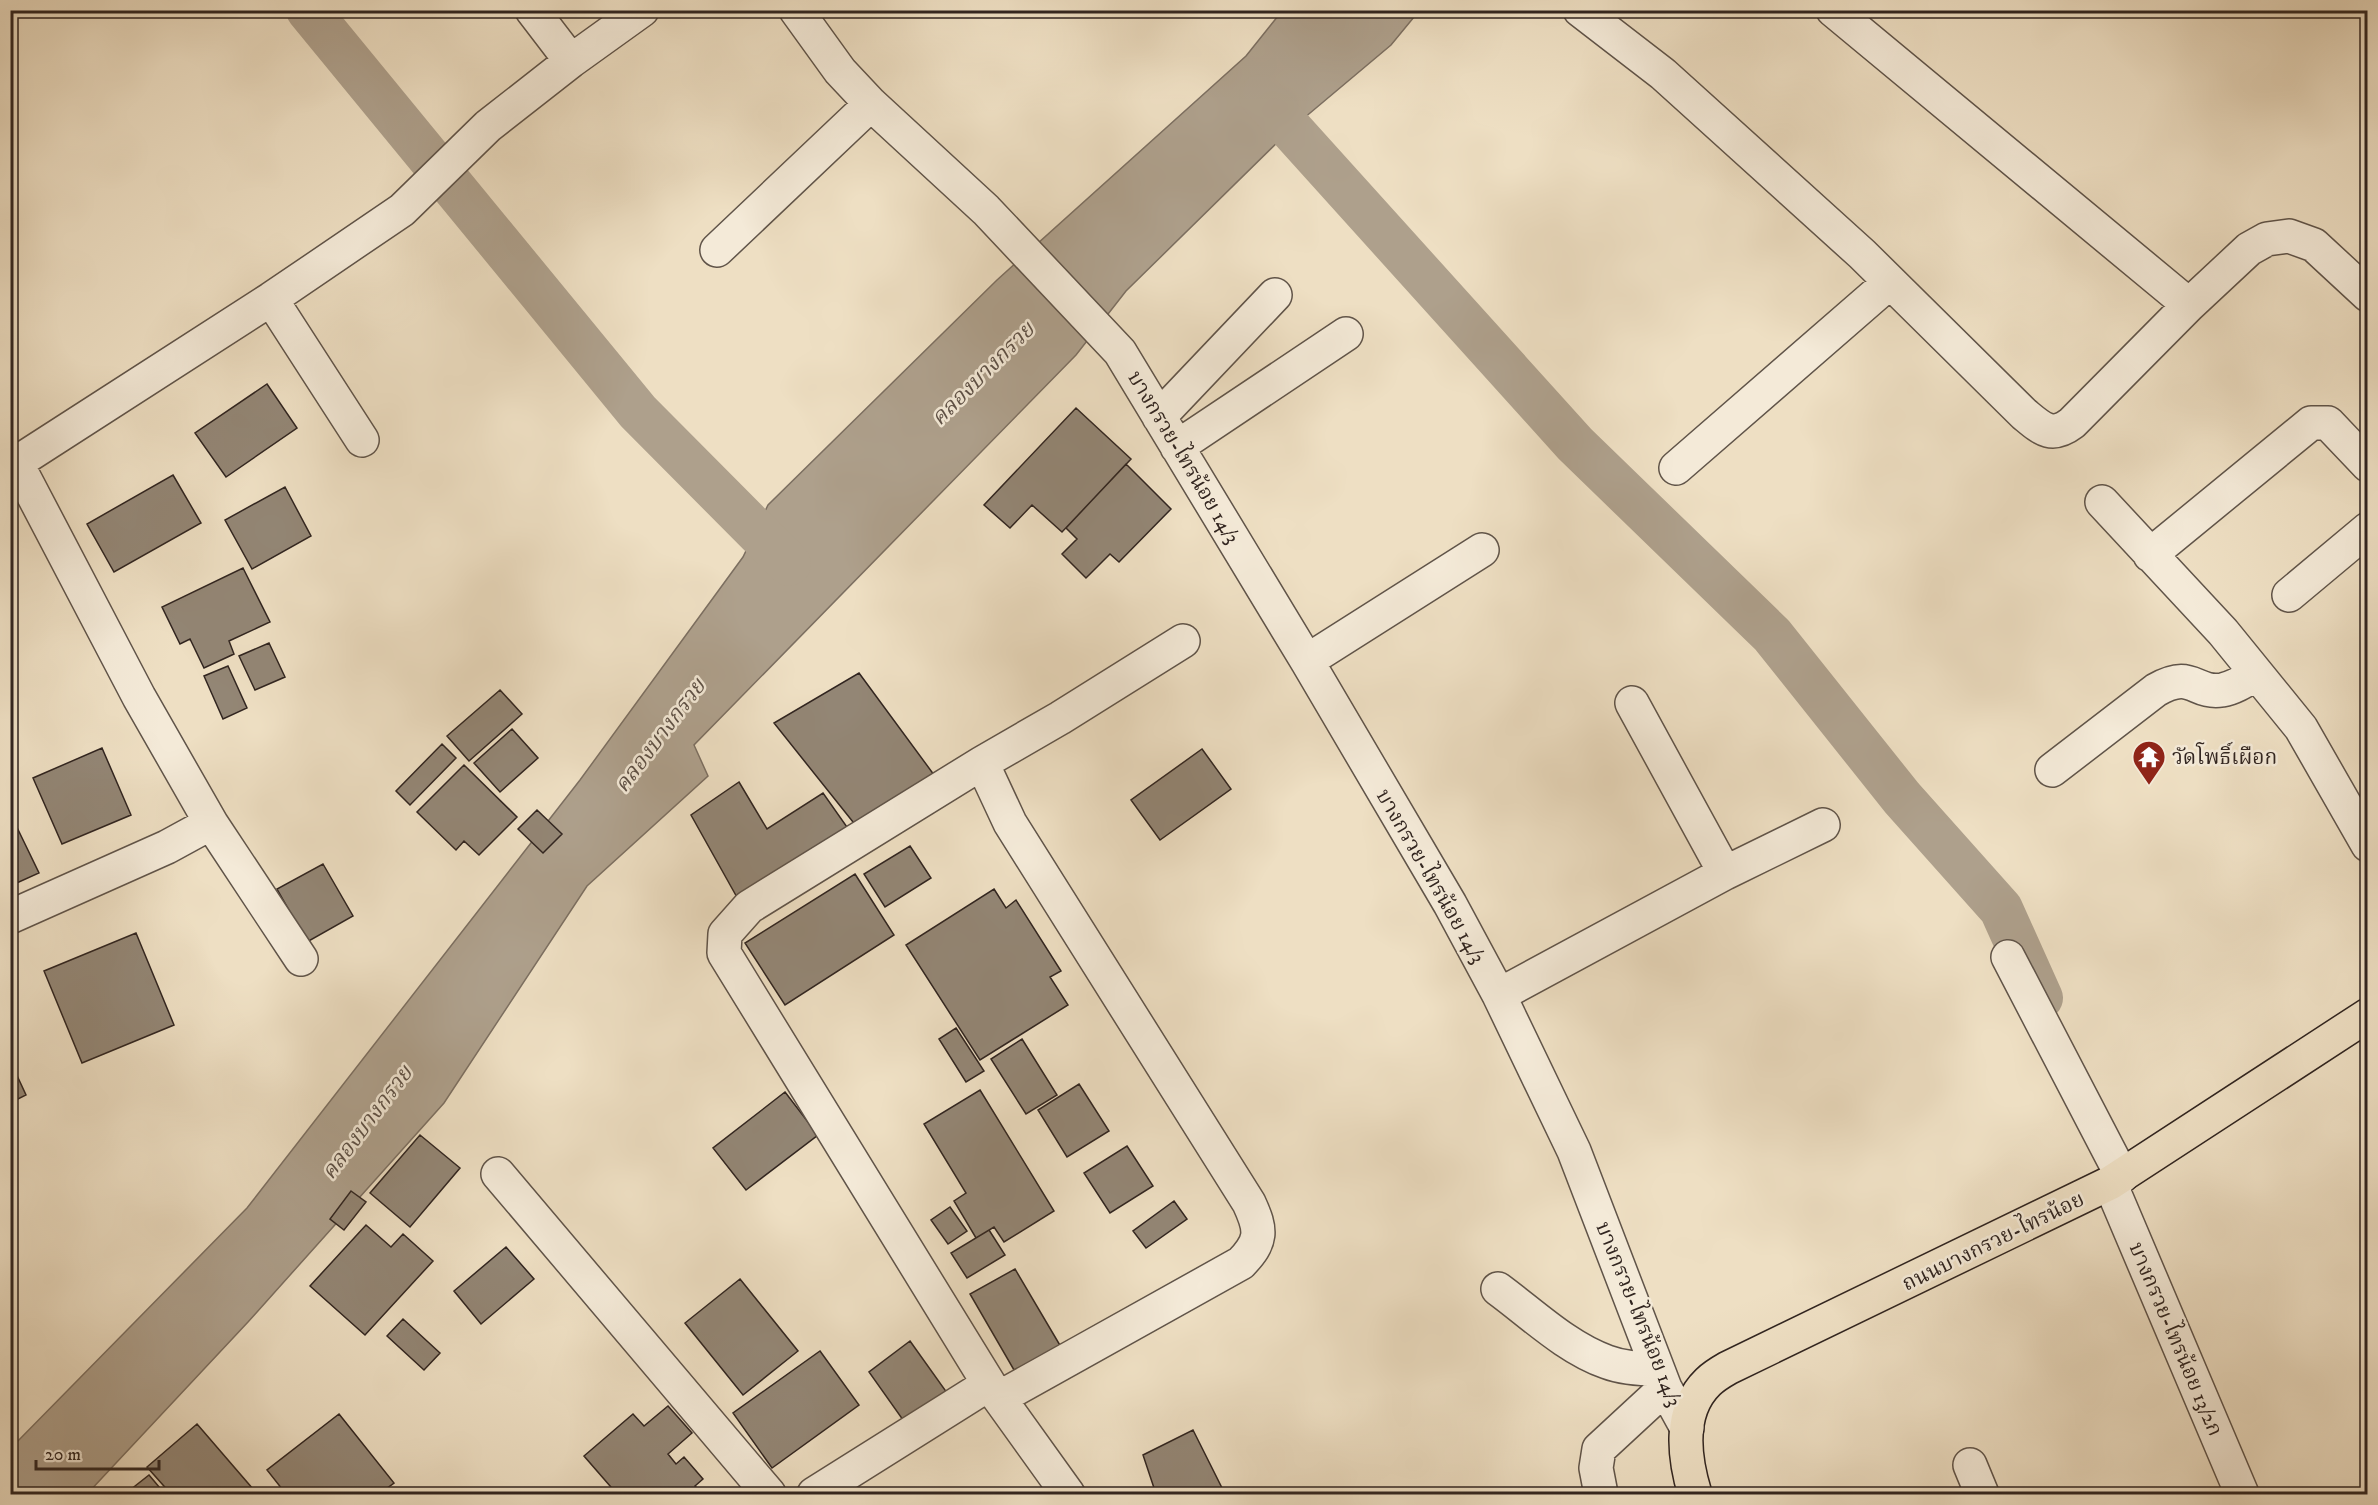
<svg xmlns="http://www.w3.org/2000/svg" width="2378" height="1505" font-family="'IM FELL DW Pica','Noto Serif Thai',serif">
<rect width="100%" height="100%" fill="#eedfc3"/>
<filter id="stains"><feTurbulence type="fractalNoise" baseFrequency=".00333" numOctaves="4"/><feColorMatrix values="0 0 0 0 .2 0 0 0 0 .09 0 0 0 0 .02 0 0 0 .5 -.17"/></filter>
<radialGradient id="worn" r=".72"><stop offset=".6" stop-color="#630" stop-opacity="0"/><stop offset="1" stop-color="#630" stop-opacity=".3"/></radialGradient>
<!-- water -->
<path fill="#aea08c" stroke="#7c6f61" stroke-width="1.5" d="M 1282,11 L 1419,11 L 1391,45 L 1291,129 L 1126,291 L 1076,355 L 694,745 L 708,776 L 587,886 L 444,1103 L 248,1322 L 87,1494 L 11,1494 L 11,1448 L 247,1208 L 580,780 L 743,557 L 768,505 L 997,280 L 1246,56 Z"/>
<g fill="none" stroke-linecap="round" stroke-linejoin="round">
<!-- canal -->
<path stroke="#aea08c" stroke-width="44" d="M 308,10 L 638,412 L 789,564
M 1261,96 L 1575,444 L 1772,635 L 1902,798 L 2001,909 L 2041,998"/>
</g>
<!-- building -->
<path fill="#938675" stroke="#312520" stroke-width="1.5" d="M 267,384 L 297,428 L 226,477 L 195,433 Z
M 1076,408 L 1131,459 L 1062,532 L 1032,505 L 1010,528 L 984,505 Z
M 1126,464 L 1171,509 L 1119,562 L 1110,554 L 1086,578 L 1062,554 L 1077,539 L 1066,528 Z
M 173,475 L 201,523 L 114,572 L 87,524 Z
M 285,487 L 311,536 L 252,569 L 225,520 Z
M 243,568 L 270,622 L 229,641 L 234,654 L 204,668 L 190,639 L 180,644 L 162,607 Z
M 269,643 L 285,677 L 255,690 L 239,656 Z
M 228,666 L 247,708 L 223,719 L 204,676 Z
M 859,673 L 940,783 L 861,832 L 774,723 Z
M 500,690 L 522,714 L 469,761 L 447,736 Z
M 512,729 L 538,758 L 500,792 L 474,763 Z
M 442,744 L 456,758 L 410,805 L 396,791 Z
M 102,748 L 131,815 L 62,844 L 33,778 Z
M 1202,749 L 1231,789 L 1160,840 L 1131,800 Z
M 464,765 L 517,817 L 479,855 L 464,841 L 456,850 L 417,812 Z
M 739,782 L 767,829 L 823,793 L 854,837 L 743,908 L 691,815 Z
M 537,810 L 562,834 L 543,853 L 518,829 Z
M 10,813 L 39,873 L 10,886 Z
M 910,846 L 931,878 L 885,907 L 864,874 Z
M 323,864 L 353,916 L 307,942 L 277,889 Z
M 855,874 L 894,935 L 785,1005 L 745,943 Z
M 994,889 L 1006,908 L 1016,900 L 1061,971 L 1050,977 L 1068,1005 L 980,1060 L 906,945 Z
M 136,933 L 174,1025 L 82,1063 L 44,971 Z
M 956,1028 L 984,1071 L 966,1082 L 939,1039 Z
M 1022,1039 L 1057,1095 L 1026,1114 L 991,1059 Z
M 14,1069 L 26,1095 L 10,1103 L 10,1071 Z
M 1079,1084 L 1109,1131 L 1067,1157 L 1038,1110 Z
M 980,1090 L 1054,1211 L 1004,1242 L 994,1227 L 976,1238 L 954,1201 L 966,1193 L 924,1124 Z
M 785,1092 L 818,1135 L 746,1190 L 713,1148 Z
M 420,1135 L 460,1168 L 410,1227 L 370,1193 Z
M 1127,1146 L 1153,1186 L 1110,1213 L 1084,1173 Z
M 351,1191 L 366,1202 L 344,1230 L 330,1219 Z
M 1174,1201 L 1187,1219 L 1146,1248 L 1133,1231 Z
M 950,1207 L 967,1231 L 948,1244 L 931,1220 Z
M 366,1225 L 391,1247 L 403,1234 L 433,1261 L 365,1335 L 310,1286 Z
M 989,1230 L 1005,1255 L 967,1278 L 951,1253 Z
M 506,1247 L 534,1279 L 481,1324 L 454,1291 Z
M 1015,1269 L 1061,1347 L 1014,1370 L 970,1294 Z
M 740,1279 L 798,1351 L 743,1395 L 685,1323 Z
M 403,1319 L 440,1353 L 424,1370 L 387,1336 Z
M 910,1341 L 950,1397 L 908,1427 L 869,1372 Z
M 820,1351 L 859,1405 L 772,1468 L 733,1413 Z
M 668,1406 L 692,1433 L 668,1454 L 676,1464 L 684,1457 L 703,1479 L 695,1486 L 703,1494 L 617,1494 L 584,1456 L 633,1414 L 644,1426 Z
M 339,1414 L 394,1483 L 379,1494 L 286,1494 L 267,1470 Z
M 197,1424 L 253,1489 L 247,1494 L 171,1494 L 147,1467 Z
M 1193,1430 L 1223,1490 L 1214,1494 L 1156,1494 L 1143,1455 Z
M 149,1475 L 165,1494 L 125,1494 Z"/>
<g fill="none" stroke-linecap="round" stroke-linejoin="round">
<!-- minor casing -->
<g stroke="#605449" stroke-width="36">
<path id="minor" d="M 532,10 L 571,61
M 796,10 L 840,71 L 871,104 L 986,210 L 1120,352 L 1307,661 L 1450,904 L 1499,995 L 1574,1151 L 1665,1388 L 1687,1428
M 1580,10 L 1663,74 L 1862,254 L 2024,414 C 2041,428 2051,439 2072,423 L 2189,305 L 2249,249 L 2267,239 L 2289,236 L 2314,245 L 2368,295
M 1833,10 L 2189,305
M 717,250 L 871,104
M 271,299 L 362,440
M 1159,417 L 1275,295
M 1177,447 L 1346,334
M 10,467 L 271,299 L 402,210 L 488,126 L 571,61 L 642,10
M 1676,468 L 1890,282
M 2102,502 L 2223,632 L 2301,728 L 2368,845
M 2150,555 L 2311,423 L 2328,423 L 2368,465
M 2289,595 L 2368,529
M 1307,661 L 1482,550
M 1632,703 L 1725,873
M 982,763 L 749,907 L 725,934 L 724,953 L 989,1384 L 1068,1494
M 2052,770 L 2156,690 C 2193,669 2193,694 2222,690 C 2234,688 2246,680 2256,674
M 211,823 L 301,959
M 10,917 L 167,847 L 211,823 L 139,697 L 17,464
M 2008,957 L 2122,1176
M 1499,995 L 1725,873 L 1823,825
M 498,1174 L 769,1494
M 2110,1183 L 2242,1494
M 1498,1289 C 1532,1314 1567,1348 1607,1362 C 1623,1368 1640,1369 1657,1369
M 999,1398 L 1241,1263 C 1262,1241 1262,1231 1249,1203 L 1010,823 L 982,763 L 1060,718 L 1183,641
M 1970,1465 L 1982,1494
M 814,1494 L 989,1384
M 1601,1494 L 1596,1468 L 1599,1449 L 1665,1388"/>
</g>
<!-- major casing -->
<g stroke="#312520" stroke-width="36">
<path id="major" d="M 1695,1494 C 1684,1458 1678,1411 1708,1382 C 1714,1376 1721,1372 1728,1368 L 2110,1183 L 2368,1015"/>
</g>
<!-- minor -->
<use href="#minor" stroke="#f4ead8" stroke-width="33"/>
<!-- major -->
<use href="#major" stroke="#eedfc3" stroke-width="33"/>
</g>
<!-- icons -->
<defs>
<g id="temple-pin" transform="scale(1.725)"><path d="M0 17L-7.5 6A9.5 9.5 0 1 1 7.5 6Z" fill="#8f2418" stroke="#f4ead8"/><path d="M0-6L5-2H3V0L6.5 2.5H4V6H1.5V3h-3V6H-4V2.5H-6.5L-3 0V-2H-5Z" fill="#fff"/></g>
</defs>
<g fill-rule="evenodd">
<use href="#temple-pin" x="2149" y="757"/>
</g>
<g text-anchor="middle" stroke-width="5" stroke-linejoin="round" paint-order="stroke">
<!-- street labels -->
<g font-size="21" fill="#312520" stroke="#f4ead8">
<text transform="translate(1184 457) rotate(59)" y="7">บางกรวย-ไทรน้อย 14/3</text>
<text transform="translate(1431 876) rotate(60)" y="7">บางกรวย-ไทรน้อย 14/3</text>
<text transform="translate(1993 1241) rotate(-26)" y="7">ถนนบางกรวย-ไทรน้อย</text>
<text transform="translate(1639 1314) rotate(68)" y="7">บางกรวย-ไทรน้อย 14/3</text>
<text transform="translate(2176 1339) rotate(67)" y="7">บางกรวย-ไทรน้อย 13/2ก</text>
</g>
<!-- poi labels -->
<g font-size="21" fill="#312520" stroke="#f4ead8" text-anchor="start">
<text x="2172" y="764">วัดโพธิ์เผือก</text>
</g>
<!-- water labels -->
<g font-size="22" font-style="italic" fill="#5d5046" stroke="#f4ead8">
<text transform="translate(982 373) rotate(-45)" y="8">คลองบางกรวย</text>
<text transform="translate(659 735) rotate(-53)" y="8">คลองบางกรวย</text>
<text transform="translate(366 1122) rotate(-53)" y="8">คลองบางกรวย</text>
</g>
</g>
<!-- margin -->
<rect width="2378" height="1505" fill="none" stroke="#eedfc3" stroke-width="36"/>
<rect x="12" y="12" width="2354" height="1481" fill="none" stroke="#312520" stroke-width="3"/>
<rect x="18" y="18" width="2342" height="1469" fill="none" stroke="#312520" stroke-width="1.5"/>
<!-- scale -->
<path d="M36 1460v9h123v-9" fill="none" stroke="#312520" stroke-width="3"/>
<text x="45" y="1460" font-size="18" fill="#312520" stroke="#f4ead8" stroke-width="4.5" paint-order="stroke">20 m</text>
<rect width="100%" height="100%" filter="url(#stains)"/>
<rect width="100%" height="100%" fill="url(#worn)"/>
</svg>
